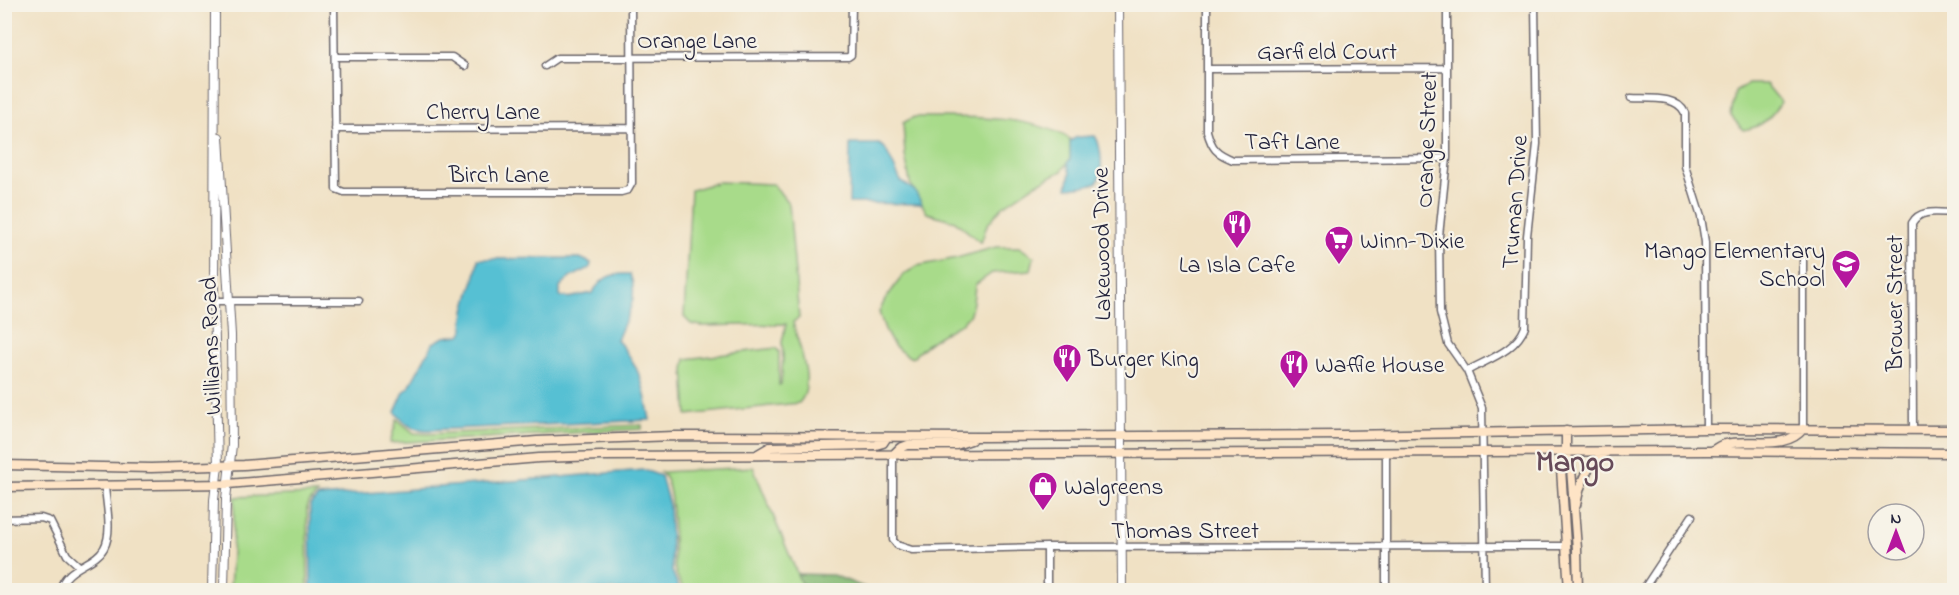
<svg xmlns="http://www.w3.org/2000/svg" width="1959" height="595" font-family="'Indie Flower',sans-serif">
<rect width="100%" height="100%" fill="#f7f3e8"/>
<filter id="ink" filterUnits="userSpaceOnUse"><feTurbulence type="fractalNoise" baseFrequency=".0167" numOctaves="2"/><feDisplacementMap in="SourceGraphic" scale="12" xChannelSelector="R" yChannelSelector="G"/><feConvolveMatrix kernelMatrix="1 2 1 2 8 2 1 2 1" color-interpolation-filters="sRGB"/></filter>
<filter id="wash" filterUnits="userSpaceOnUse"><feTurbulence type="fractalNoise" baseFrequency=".008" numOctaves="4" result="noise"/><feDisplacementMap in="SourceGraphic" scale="24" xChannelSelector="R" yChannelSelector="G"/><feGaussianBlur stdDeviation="1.35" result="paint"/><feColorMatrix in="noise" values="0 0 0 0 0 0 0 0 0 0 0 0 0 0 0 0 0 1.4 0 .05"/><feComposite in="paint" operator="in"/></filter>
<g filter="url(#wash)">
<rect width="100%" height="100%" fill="#f0e1c4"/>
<!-- green -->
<path fill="#a8db8a" stroke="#657e62" stroke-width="1.5" d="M 1748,84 L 1766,84 L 1781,102 C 1770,118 1763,127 1743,130 L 1731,116 L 1735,92 Z
M 914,117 C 960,117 1030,114 1070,139 L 1070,159 L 1062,171 L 1036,184 L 1002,207 L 987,225 L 981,243 L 955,221 L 927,213 L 910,183 L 905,155 L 903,123 Z
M 718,182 L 773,184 L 789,204 L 799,318 L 793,322 C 797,343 817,385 799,403 L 687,415 L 684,369 L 686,359 L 776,348 L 779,352 L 779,385 L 781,384 L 783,358 L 782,342 L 786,324 L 701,326 L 691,324 L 684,317 L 691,190 Z
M 996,247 L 1019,247 L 1034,257 L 1031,270 L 992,273 L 975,285 C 972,321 970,318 941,335 C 930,341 921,349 912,358 C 890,348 886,334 879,312 L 885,300 L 903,275 L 917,266 L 957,258 Z
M 397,419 L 414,433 L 428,434 L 642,425 L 642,429 L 390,443 Z
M 753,467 L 804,590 L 684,590 C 681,584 676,576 675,569 C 671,549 677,482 660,472 Z
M 317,494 L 307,505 L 308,590 L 230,590 L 235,497 Z"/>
<!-- forest -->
<path fill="#86bb76" stroke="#546e58" stroke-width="1.5" d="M 797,574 L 833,575 L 871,590 L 804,590 Z"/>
<!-- water -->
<path fill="#57c0d3" stroke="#3c7187" stroke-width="1.5" d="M 1095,136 C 1101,144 1105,176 1096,183 C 1093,185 1071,188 1067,188 L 1070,173 L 1067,163 L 1070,159 L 1070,141 L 1077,137 Z
M 850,144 L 879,144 L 885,148 L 901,181 L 915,191 L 922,204 L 849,203 Z
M 580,258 L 591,263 L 590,268 L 569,278 L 560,287 L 560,296 L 568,298 L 592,293 C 603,277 610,273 630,274 C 640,298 626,317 617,340 C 641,367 644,387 650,420 L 428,430 C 412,430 405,424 395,412 L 404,392 L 409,387 L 433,343 L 444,337 L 461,335 L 463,332 C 462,306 476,284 478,259 Z
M 644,470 L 661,476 L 669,505 L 672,571 L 680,590 L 311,590 L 310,505 L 318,497 Z"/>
</g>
<g filter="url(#ink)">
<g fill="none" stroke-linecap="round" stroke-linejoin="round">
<!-- minor casing -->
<g stroke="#6a656b" stroke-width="9">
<path id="minor" d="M 334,4 L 336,189 L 344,192 L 621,192 L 628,190 L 632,183 L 631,4
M 1207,4 L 1207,131 C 1212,149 1216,153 1233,160 L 1447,158
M 1447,4 L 1447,158 L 1439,236 L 1440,312 L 1448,344 L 1467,371 L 1482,408 L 1485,590
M 335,57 L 452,57 L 465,66
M 545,66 L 557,58 L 848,57 L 851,55 L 852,4
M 1207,69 L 1447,68
M 1631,98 C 1649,99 1677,95 1685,113 L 1685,166 L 1701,217 L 1705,242 L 1706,429
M 335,129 L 631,128
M 1803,252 L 1803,429
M 214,301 L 359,301
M 1467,371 C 1488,359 1516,351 1525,327 L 1527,236 L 1537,144 L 1535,4
M 1913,429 L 1912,223 C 1920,208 1940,213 1954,213
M 1386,453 L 1386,590
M 893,455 L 893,540 L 897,545 L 912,550 L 1047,547 L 1565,546
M 4,519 L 41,518 L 50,521 L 67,555 L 79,566
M 1047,547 L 1047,590
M 60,590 C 65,566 95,565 104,548 C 113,532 106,504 105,486
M 1643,590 L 1692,516"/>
</g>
<!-- tertiary casing -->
<g stroke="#6a656b" stroke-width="10">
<path id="tertiary" d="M 1118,4 L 1122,590
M 219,137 L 231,335 L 232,445 L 226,499 L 224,590
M 212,590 L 214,500 L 218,466 L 214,301 L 215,4"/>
</g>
<!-- secondary casing -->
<g stroke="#6a656b" stroke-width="11">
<path id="secondary" d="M 1566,431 L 1566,451 L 1561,469 L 1569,590
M 1713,450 C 1717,448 1721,444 1726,444 C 1750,438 1786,451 1803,429
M 1566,452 L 1571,468 L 1577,549 L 1578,590
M 758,454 L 770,447 L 876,445 L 883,443 L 887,437
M 893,455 L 900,448 L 908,445 L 956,445 L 971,440
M 4,465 L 151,468 L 244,465 L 537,441 L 674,436 L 983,437 L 1345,435 L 1706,429 L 1954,430
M 4,487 L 228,484 L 539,458 L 601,456 L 1709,451 L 1954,453
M 1576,505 C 1580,483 1586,464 1607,452"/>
</g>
<!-- minor -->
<use href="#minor" stroke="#fff" stroke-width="6"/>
<!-- tertiary -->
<use href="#tertiary" stroke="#fff" stroke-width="8"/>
<!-- secondary -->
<use href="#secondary" stroke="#fee4c6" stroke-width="8"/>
</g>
</g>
<!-- icons -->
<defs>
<g id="restaurant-pin" transform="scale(1.5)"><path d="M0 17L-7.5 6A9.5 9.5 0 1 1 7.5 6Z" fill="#b5179e" stroke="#f7f3e8"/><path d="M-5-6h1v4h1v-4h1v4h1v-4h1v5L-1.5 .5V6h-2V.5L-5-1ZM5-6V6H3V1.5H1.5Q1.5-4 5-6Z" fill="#fff"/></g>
<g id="supermarket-pin" transform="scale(1.5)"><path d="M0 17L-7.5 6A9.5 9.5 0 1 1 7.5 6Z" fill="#b5179e" stroke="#f7f3e8"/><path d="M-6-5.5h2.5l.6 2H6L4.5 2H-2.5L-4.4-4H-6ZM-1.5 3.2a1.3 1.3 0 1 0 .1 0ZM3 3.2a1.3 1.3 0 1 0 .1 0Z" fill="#fff"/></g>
<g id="school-pin" transform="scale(1.5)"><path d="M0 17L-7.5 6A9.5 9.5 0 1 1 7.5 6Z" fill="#b5179e" stroke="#f7f3e8"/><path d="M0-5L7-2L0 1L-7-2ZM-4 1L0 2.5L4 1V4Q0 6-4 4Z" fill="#fff"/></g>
<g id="shop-pin" transform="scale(1.5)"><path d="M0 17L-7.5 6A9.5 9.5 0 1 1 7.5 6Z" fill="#b5179e" stroke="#f7f3e8"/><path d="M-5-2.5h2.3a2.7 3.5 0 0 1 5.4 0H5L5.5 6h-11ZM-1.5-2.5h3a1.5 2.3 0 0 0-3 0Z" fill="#fff"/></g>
</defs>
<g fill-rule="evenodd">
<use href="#restaurant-pin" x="1237" y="224"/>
<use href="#supermarket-pin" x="1339" y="240"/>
<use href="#school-pin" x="1846" y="264"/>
<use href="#restaurant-pin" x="1067" y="358"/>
<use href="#restaurant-pin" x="1294" y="364"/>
<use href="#shop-pin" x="1043" y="486"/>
</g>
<g text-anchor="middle" stroke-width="4.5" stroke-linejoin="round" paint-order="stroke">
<!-- street labels -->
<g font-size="24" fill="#22223b" stroke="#f7f3e8">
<text x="697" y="48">Orange Lane</text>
<text x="1327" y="59">Garfield Court</text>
<text x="483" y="119">Cherry Lane</text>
<text transform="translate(1426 140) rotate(-88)" y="8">Orange Street</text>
<text x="1292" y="149">Taft Lane</text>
<text x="499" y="182">Birch Lane</text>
<text transform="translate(1514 202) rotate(-86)" y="8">Truman Drive</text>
<text transform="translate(1101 244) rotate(-91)" y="8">Lakewood Drive</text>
<text transform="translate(1894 303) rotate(-90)" y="8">Brower Street</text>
<text transform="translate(210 346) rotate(-92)" y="8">Williams Road</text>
<text x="1185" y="538">Thomas Street</text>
</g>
<!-- poi labels -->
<g font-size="24" fill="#22223b" stroke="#f7f3e8" text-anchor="start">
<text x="1360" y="248">Winn-Dixie</text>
<text x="1825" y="258" text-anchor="end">Mango Elementary<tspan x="1825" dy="28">School</tspan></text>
<text x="1237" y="272" text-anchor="middle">La Isla Cafe</text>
<text x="1088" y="366">Burger King</text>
<text x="1315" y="372">Waffle House</text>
<text x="1064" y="494">Walgreens</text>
</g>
<!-- district labels -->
<g font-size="30" font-weight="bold" fill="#664a59" stroke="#f7f3e8">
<text x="1575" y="471">Mango</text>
</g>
</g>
<!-- margin -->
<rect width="1959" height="595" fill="none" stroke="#f7f3e8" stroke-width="24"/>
<!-- north arrow -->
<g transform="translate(1896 532)"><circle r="28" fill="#f7f3e8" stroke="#a29fa3" stroke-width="1.5"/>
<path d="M0-4.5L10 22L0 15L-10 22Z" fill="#b5179e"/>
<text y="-9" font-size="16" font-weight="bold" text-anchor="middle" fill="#22223b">N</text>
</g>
</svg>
